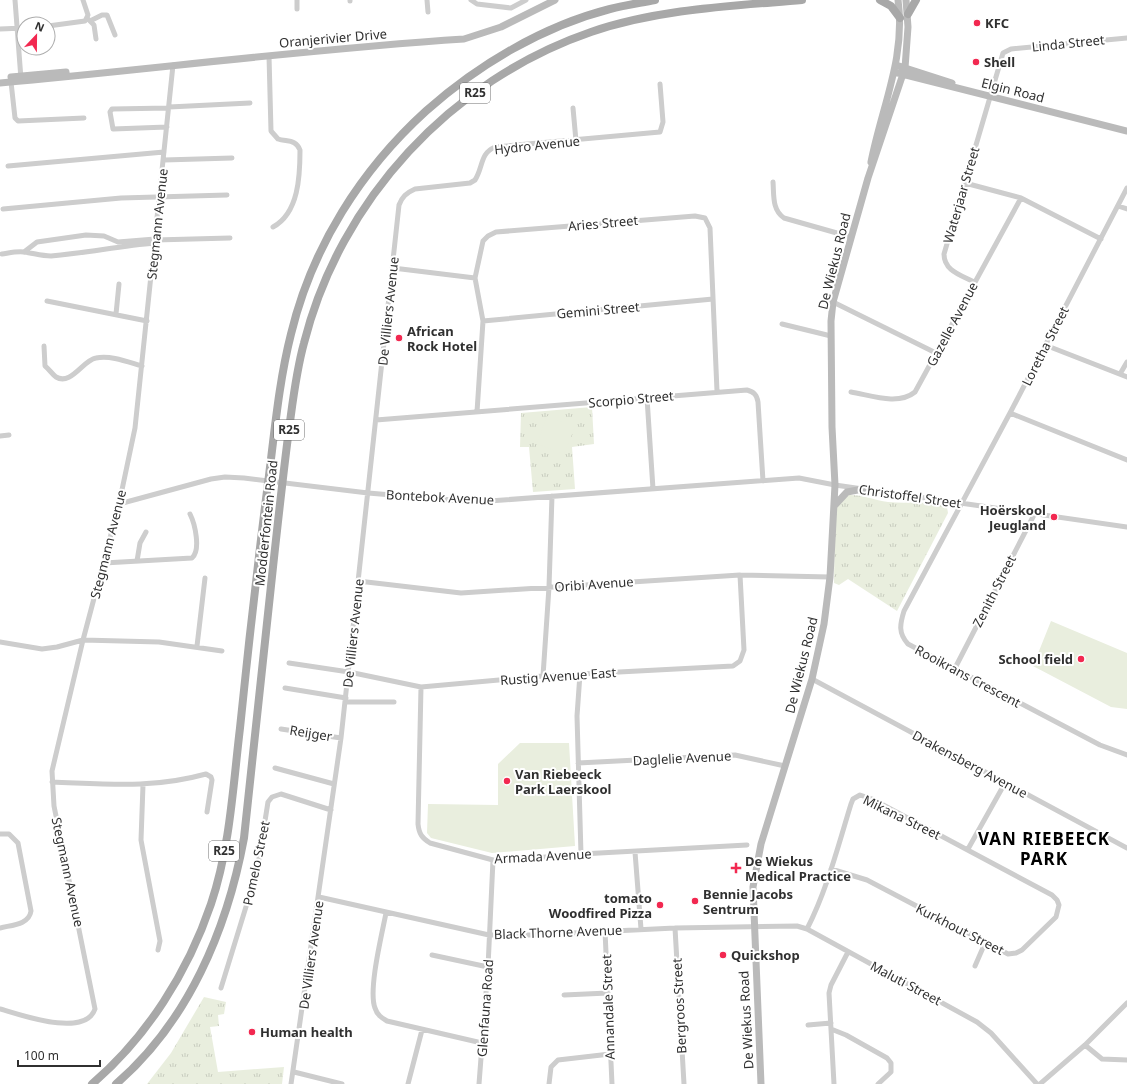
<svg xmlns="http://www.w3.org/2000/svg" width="1127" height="1084" font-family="'Noto Sans',sans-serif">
<defs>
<pattern id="grass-tufts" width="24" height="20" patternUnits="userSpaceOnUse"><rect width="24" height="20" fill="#e9eede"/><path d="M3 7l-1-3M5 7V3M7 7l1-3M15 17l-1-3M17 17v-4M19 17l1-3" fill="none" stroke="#c8ccbf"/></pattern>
</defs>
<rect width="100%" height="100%" fill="#fff"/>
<!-- grass -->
<path fill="url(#grass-tufts)" d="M 592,407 L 594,444 L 572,447 L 575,489 L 533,492 L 529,447 L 520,447 L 521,413 Z
M 847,495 C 861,494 874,500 888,502 C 907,504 929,500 947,507 L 948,513 L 897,611 L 848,579 L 839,585 L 834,583 L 835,508 Z
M 204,997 L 226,1002 L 224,1014 L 218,1015 L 219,1026 L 210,1027 L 218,1072 L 284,1067 L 282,1084 L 147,1084 L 171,1053 Z"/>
<!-- garden -->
<path fill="#e9eede" d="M 547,416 L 575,427 L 564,454 L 537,444 Z
M 1051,621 L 1127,653 L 1127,709 L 1111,707 L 1033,666 Z
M 520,743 L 569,743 L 575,846 L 492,853 L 431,838 L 427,833 L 428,804 L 498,805 L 498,764 Z"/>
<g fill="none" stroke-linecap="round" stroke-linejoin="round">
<!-- street -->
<path stroke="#cdcdcd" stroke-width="5" d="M 15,0 L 21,79
M 297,0 L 297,9
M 350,0 L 350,1
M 427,0 L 428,12
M 471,0 L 477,4 L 511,8 L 526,0
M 88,19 L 94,25 L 96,39
M 90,21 L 102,15 L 107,15 L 115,35
M 48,26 L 85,21 L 88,15 L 83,0
M 0,29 L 24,28
M 269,56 L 271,131 L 278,139 C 287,142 296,139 300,150 C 300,175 299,213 273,227
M 11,82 L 15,118 L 18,121 L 84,118
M 169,107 L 250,103
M 573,108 L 576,141
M 167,127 L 113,129 L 110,112 L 112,109 L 169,108
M 164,160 L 232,158
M 8,166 L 164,152
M 773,182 C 774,195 772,210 784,218 L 851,237
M 965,183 L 1021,198 L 1101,239
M 1127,188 L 1010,413 L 904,611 C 900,624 898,633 908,644 L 1100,745 L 1127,755
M 1118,206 L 1127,209
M 3,209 L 121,198 L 227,195
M 155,240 L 230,238
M 24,252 L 37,242 L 86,235 L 104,236 L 118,242 L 155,239
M 2,254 C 9,253 17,251 24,252 C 33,253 41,256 51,256 C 86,253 120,246 155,243
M 393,268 L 475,278
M 974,282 C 961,275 944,271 944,254 L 1003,53 L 1011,49 L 1127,38
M 47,301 L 147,321
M 833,302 L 936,353
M 116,314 L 119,284
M 483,321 L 713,299
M 782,324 L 831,336
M 1045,345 L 1127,377
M 44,346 L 45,366 C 49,369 52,374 56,377 C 71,386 83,360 96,358 C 111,355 128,362 142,366
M 1120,374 L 1127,362
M 851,392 C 870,395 898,406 915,392 L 1021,198
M 647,398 L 653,489
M 477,412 L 483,321 L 475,278 L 483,241 L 488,236 L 496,232 L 695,216 L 705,218 L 710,228 L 717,391
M 1010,413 L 1127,460
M 376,420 L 747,390 C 754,392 757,395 758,402 L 763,481
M 0,436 L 9,435
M 119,504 L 211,479 L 225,477 L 244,478 L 368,493 L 476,502 L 799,478 L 835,485 L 1127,527
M 137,561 L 140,543 L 146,532
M 104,563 L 192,558 C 201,550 195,524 190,514
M 358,581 L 461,593 L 740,575 L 830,577
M 0,642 L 42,649 L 57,647 L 83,640 L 159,642 L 222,651
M 197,646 L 205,578
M 289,663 L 349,672 L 421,687 L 543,676 L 733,666 L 740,661 L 744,650 L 740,575
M 954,670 L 1035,513
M 580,674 L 577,716 L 581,854
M 543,676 L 549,587 L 552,496
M 812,679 L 1127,848
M 421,687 L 418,824 C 419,834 422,838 430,843 L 493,860 L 511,860 L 581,854 L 747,845
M 285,688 L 346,698
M 345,702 L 394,702
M 281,729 L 341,738
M 578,763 L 735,755 L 785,766
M 275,768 L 334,784
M 52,782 C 107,784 152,789 206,774 L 211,777 L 212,780 L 207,812
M 143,785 L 141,840 L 160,941 L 158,950
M 0,834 L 9,834 L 18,843 L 31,911 C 29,925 11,925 0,928
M 968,849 L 1005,783
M 635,852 L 641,929
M 319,897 L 489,935 L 532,935 L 675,928 L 797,926 L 807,929 L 977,1022 L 991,1033 L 1037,1084
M 386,913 C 382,934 368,990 375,1008 C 377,1015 382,1018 387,1021 L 482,1043
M 675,928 L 684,1084
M 807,929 C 827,890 838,846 851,804 L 853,799 L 860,795 L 872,799 L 1052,895 L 1057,900 L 1059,905 L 1056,917 L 1022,950 L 1016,953 L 1008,954 L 867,880 L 831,869
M 605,931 L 612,1084
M 432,955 L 488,967
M 975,966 L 985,943
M 221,988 L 257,871 L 268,802 L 272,797 L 281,794 L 331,810
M 564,995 L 608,993
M 0,1009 C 21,1015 85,1038 95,1009 L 54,806 L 52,771 L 83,640 L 119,504 L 135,428 L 173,65
M 808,1025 L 831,1023
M 831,1029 L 846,1035 L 887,1058 L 891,1063 L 891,1072 L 878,1084
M 1085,1045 L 1102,1059 L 1127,1060
M 294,1072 L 342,1084
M 291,1084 L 341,738 L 399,205 C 402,197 406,193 415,189 L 470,183 L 475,180 C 483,168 480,153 495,147 L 660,132 L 663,122 L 660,84
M 408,1084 L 422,1030
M 479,1084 L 488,967 L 493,860
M 549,1084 L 551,1067 L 558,1060 L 610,1054
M 834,1084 L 829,993 L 831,985 L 848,952
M 1040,1084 L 1085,1045 L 1127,1003"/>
<!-- secondary -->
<path stroke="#bababa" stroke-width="7" d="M 896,65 L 952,83
M 894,72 L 1127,131
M 11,77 L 66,72
M 0,83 C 155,69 309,49 464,39 L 501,27 L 555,0
M 871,162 C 882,106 906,57 898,0
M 834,506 L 847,492 L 863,489
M 761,1084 L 753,887 L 761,844 L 812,679 L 824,624 L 830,577 L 835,485 L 832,427 L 831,321 L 833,302 L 868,178 L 905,68 L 908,27 L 906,0"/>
<!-- primary -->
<path stroke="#a8a8a8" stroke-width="8" d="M 880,0 L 891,6 L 900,18
M 908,14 L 916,0
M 92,1084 C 147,1037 188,972 211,904 C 230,848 233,786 240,728 C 248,649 257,570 267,491 C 274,439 278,385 291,334 C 312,247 361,170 426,111 C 478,65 543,26 610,9 C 625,5 640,3 655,0
M 116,1084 C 188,1022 227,930 244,838 C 254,748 264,658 273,567 C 278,521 283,475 289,429 C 293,400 296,372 304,343 C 340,200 451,80 591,32 C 658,9 732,6 802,0"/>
</g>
<!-- markers -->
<g fill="#f22850" stroke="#fff" stroke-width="1.5">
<circle cx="977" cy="23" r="4"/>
<circle cx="976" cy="62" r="4"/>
<circle cx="399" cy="338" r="4"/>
<circle cx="1054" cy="517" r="4"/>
<circle cx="1081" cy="659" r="4"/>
<circle cx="507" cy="781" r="4"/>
<path d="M734 862h4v4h4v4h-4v4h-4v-4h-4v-4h4z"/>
<circle cx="695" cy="901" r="4"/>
<circle cx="660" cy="905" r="4"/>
<circle cx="723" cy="955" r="4"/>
<circle cx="252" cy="1032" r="4"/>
</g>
<g text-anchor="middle" stroke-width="4" stroke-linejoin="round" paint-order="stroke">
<!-- shield labels -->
<g fill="#fff" stroke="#6e6e6e" stroke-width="1">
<rect x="460" y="83" width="30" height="20" rx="3"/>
<rect x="274" y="420" width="30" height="20" rx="3"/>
<rect x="209" y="841" width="30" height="20" rx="3"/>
</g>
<g font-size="12" font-weight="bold" fill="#303030">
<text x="475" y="97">R25</text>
<text x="289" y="434">R25</text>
<text x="224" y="855">R25</text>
</g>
<!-- poi labels -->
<g font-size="13" font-weight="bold" fill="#303030" stroke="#fff" text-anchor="start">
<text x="985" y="28">KFC</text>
<text x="984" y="67">Shell</text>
<text x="407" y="336">African<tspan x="407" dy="15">Rock Hotel</tspan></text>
<text x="1046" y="515" text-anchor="end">Hoërskool<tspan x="1046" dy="15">Jeugland</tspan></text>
<text x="1073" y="664" text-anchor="end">School field</text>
<text x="515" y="779">Van Riebeeck<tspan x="515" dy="15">Park Laerskool</tspan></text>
<text x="745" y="866">De Wiekus<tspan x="745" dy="15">Medical Practice</tspan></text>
<text x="703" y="899">Bennie Jacobs<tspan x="703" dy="15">Sentrum</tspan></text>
<text x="652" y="903" text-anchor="end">tomato<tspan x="652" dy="15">Woodfired Pizza</tspan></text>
<text x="731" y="960">Quickshop</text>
<text x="260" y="1037">Human health</text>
</g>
<!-- street labels -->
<g font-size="13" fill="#303030" stroke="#fff">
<text transform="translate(333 38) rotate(-5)" y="5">Oranjerivier Drive</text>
<text transform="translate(1068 43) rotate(-6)" y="5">Linda Street</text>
<text transform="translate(1013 90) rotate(14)" y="5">Elgin Road</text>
<text transform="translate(537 145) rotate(-6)" y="5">Hydro Avenue</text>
<text transform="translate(961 195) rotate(-74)" y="5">Waterjaar Street</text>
<text transform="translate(603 223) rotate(-5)" y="5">Aries Street</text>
<text transform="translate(157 224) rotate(-84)" y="5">Stegmann Avenue</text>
<text transform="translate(834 261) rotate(-76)" y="5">De Wiekus Road</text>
<text transform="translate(598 310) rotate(-5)" y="5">Gemini Street</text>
<text transform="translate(388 311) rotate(-84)" y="5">De Villiers Avenue</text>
<text transform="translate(952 324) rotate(-62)" y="5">Gazelle Avenue</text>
<text transform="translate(1045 346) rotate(-63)" y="5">Loretha Street</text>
<text transform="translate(631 399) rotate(-5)" y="5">Scorpio Street</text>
<text transform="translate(910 496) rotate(8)" y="5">Christoffel Street</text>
<text transform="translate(440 497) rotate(3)" y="5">Bontebok Avenue</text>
<text transform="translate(266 523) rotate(-84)" y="5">Modderfontein Road</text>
<text transform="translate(108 544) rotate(-76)" y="5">Stegmann Avenue</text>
<text transform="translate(594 584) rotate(-4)" y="5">Oribi Avenue</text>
<text transform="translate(994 591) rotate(-63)" y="5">Zenith Street</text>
<text transform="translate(353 633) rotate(-84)" y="5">De Villiers Avenue</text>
<text transform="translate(801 665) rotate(-76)" y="5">De Wiekus Road</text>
<text transform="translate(558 676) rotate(-4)" y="5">Rustig Avenue East</text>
<text transform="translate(968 676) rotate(28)" y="5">Rooikrans Crescent</text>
<text transform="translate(311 733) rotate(9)" y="5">Reijger</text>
<text transform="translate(682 758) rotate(-3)" y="5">Daglelie Avenue</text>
<text transform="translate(970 764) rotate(28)" y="5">Drakensberg Avenue</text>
<text transform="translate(902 817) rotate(26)" y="5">Mikana Street</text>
<text transform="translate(543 856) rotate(-3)" y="5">Armada Avenue</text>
<text transform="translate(256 863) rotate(-78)" y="5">Pomelo Street</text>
<text transform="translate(68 872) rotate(78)" y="5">Stegmann Avenue</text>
<text transform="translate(960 929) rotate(27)" y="5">Kurkhout Street</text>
<text transform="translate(558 932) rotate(-2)" y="5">Black Thorne Avenue</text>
<text transform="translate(311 955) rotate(-82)" y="5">De Villiers Avenue</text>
<text transform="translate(906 983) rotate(28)" y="5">Maluti Street</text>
<text transform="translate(679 1006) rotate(-93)" y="5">Bergroos Street</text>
<text transform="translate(608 1007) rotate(-92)" y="5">Annandale Street</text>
<text transform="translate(485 1008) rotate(-86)" y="5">Glenfauna Road</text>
<text transform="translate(746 1020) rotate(-93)" y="5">De Wiekus Road</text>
</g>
<!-- district labels -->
<g font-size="17" font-weight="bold" letter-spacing="1" fill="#000" stroke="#fff">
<text x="1044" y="845">VAN RIEBEECK<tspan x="1044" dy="20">PARK</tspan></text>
</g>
</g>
<!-- north arrow -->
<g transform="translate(36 36) rotate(22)"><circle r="19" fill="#ffffff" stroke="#acacac"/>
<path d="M0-3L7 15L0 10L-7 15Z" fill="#f22850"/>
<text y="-6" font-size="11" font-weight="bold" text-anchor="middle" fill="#303030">N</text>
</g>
<!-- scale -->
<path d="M18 1060v6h82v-6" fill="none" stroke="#303030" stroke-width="2"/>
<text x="24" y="1060" font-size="12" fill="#303030" stroke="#ffffff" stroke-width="3" paint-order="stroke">100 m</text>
</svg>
